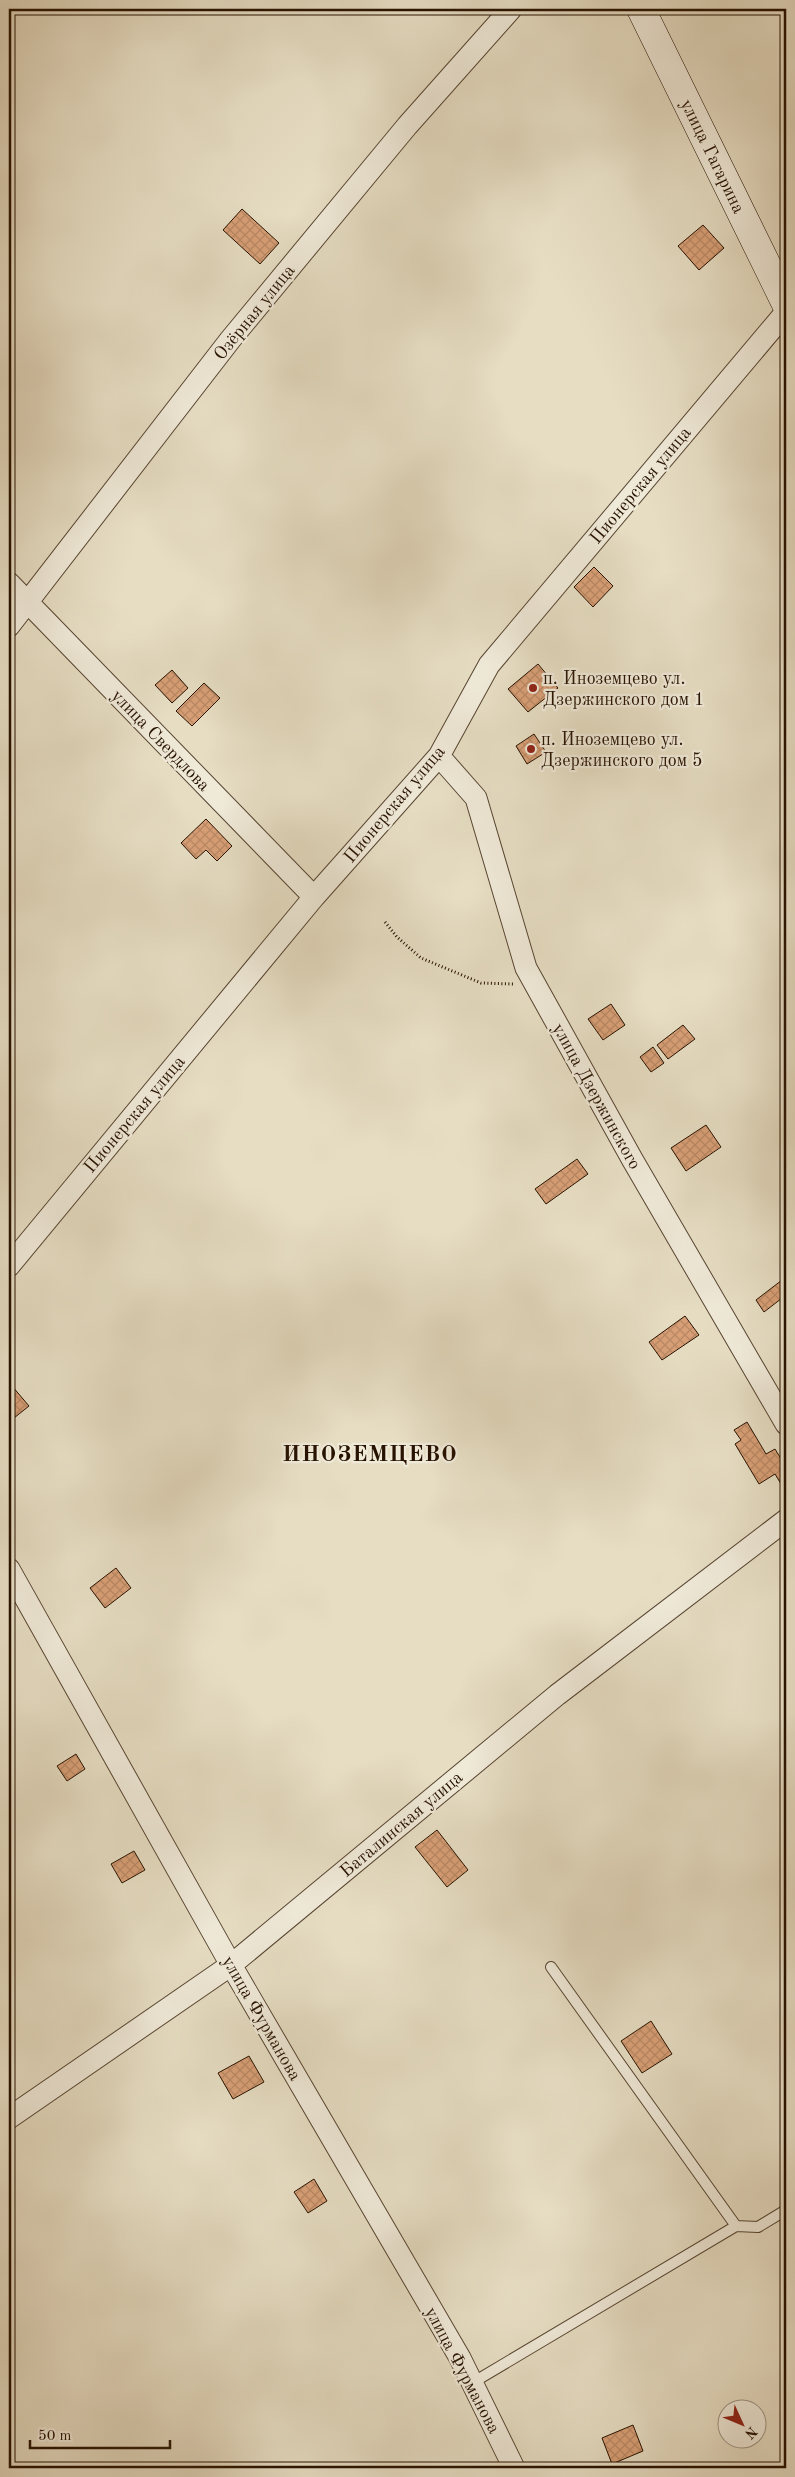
<svg xmlns="http://www.w3.org/2000/svg" width="795" height="2477" font-family="'Old Standard TT',serif">
<defs>
<pattern id="building-cross-hatch" width="8" height="8" patternUnits="userSpaceOnUse" patternTransform="scale(1.25)"><rect width="8" height="8" fill="#d89f76"/><path d="M0 0l8 8M0 8l8-8" fill="none" stroke="#b98864"/></pattern>
</defs>
<rect width="100%" height="100%" fill="#e6ddc3"/>
<filter id="stains"><feTurbulence type="fractalNoise" baseFrequency=".004" numOctaves="4"/><feColorMatrix values="0 0 0 0 .2 0 0 0 0 .09 0 0 0 0 .02 0 0 0 .5 -.17"/></filter>
<radialGradient id="worn" r=".72"><stop offset=".6" stop-color="#630" stop-opacity="0"/><stop offset="1" stop-color="#630" stop-opacity=".3"/></radialGradient>
<!-- building -->
<path fill="url(#building-cross-hatch)" stroke="#271200" d="M 242,209 L 279,243 L 260,264 L 223,230 Z
M 703,225 L 724,248 L 699,270 L 678,246 Z
M 594,567 L 613,586 L 593,607 L 574,587 Z
M 538,664 L 558,688 L 528,712 L 508,689 Z
M 172,670 L 188,688 L 172,703 L 155,685 Z
M 204,683 L 220,698 L 192,726 L 176,711 Z
M 534,734 L 546,752 L 527,764 L 516,746 Z
M 206,819 L 232,846 L 217,861 L 206,850 L 196,859 L 181,843 Z
M 611,1004 L 625,1025 L 603,1040 L 588,1019 Z
M 683,1025 L 695,1039 L 668,1059 L 657,1045 Z
M 653,1047 L 664,1063 L 651,1072 L 640,1057 Z
M 706,1125 L 721,1147 L 686,1171 L 671,1148 Z
M 577,1159 L 588,1174 L 546,1204 L 535,1189 Z
M 786,1277 L 786,1295 L 764,1312 L 756,1300 Z
M 685,1316 L 699,1335 L 662,1360 L 649,1342 Z
M 12,1386 L 29,1406 L 9,1422 L 9,1388 Z
M 747,1422 L 766,1454 L 775,1449 L 786,1467 L 786,1481 L 781,1484 L 775,1474 L 759,1484 L 735,1444 L 741,1440 L 734,1430 Z
M 116,1568 L 131,1588 L 105,1608 L 90,1588 Z
M 76,1754 L 85,1769 L 67,1781 L 57,1766 Z
M 437,1830 L 468,1870 L 447,1887 L 415,1847 Z
M 134,1851 L 145,1870 L 122,1883 L 111,1864 Z
M 651,2021 L 672,2054 L 642,2073 L 621,2041 Z
M 249,2056 L 264,2082 L 233,2099 L 218,2073 Z
M 314,2179 L 327,2201 L 308,2213 L 294,2192 Z
M 633,2425 L 643,2451 L 612,2464 L 602,2438 Z"/>
<g fill="none" stroke-linecap="round" stroke-linejoin="round">
<!-- lane casing -->
<g stroke="#574531" stroke-width="12">
<path id="lane" d="M 736,2226 L 758,2227 L 786,2210
M 472,2383 L 736,2226 L 551,1967"/>
</g>
<!-- street casing -->
<g stroke="#574531" stroke-width="23">
<path id="street" d="M 9,583 L 314,897
M 9,626 L 230,340 L 407,126 L 511,9
M 439,756 L 476,798 L 526,968 L 632,1159 L 786,1424
M 9,1266 L 314,897 L 439,756 L 489,665 L 786,312
M 9,1569 L 231,1965 L 460,2358 L 514,2468
M 9,2118 L 231,1965 L 557,1695 L 786,1520"/>
</g>
<!-- secondary casing -->
<g stroke="#271200" stroke-width="29">
<path id="secondary" d="M 641,9 L 786,304"/>
</g>
<!-- path -->
<path stroke="#271200" stroke-width="3" stroke-dasharray="1 2.5" stroke-linecap="butt" d="M 385,922 L 397,937 L 421,958 L 481,983 L 513,984"/>
<!-- lane -->
<use href="#lane" stroke="#efe9d8" stroke-width="10"/>
<!-- street -->
<use href="#street" stroke="#efe9d8" stroke-width="21"/>
<!-- secondary -->
<use href="#secondary" stroke="#efe9d8" stroke-width="28"/>
</g>
<!-- markers -->
<g fill="#8f2418" stroke="#efe9d8" stroke-width="2">
<circle cx="533" cy="688" r="5"/>
<circle cx="531" cy="749" r="5"/>
</g>
<g text-anchor="middle" stroke-width="4.5" stroke-linejoin="round" paint-order="stroke">
<!-- street labels -->
<g font-size="18" fill="#271200" stroke="#efe9d8">
<text transform="translate(713 156) rotate(64)" y="6">улица Гагарина</text>
<text transform="translate(254 312) rotate(-51)" y="6">Озёрная улица</text>
<text transform="translate(640 485) rotate(-50)" y="6">Пионерская улица</text>
<text transform="translate(161 740) rotate(46)" y="6">улица Свердлова</text>
<text transform="translate(394 804) rotate(-50)" y="6">Пионерская улица</text>
<text transform="translate(597 1096) rotate(61)" y="6">улица Дзержинского</text>
<text transform="translate(134 1114) rotate(-50)" y="6">Пионерская улица</text>
<text transform="translate(401 1824) rotate(-40)" y="6">Баталинская улица</text>
<text transform="translate(262 2018) rotate(60)" y="6">улица Фурманова</text>
<text transform="translate(463 2370) rotate(62)" y="6">улица Фурманова</text>
</g>
<!-- poi labels -->
<g font-size="18" fill="#271200" stroke="#efe9d8" text-anchor="start">
<text x="543" y="684">п. Иноземцево ул.<tspan x="543" dy="21">Дзержинского дом 1</tspan></text>
<text x="541" y="745">п. Иноземцево ул.<tspan x="541" dy="21">Дзержинского дом 5</tspan></text>
</g>
<!-- district labels -->
<g font-size="22" font-weight="bold" letter-spacing="1" fill="#271200" stroke="#efe9d8">
<text x="370" y="1461">ИНОЗЕМЦЕВО</text>
</g>
</g>
<!-- margin -->
<rect width="795" height="2477" fill="none" stroke="#e6ddc3" stroke-width="30"/>
<rect x="10" y="10" width="775" height="2457" fill="none" stroke="#271200" stroke-width="2.5"/>
<rect x="15" y="15" width="765" height="2447" fill="none" stroke="#271200"/>
<!-- north arrow -->
<g transform="translate(742 2424) rotate(134)"><circle r="24" fill="#efe9d8" stroke="#9f9382"/>
<path d="M0-4L9 19L0 12L-9 19Z" fill="#8f2418"/>
<text y="-8" font-size="14" font-weight="bold" text-anchor="middle" fill="#271200">N</text>
</g>
<!-- scale -->
<path d="M30 2440v8h140v-8" fill="none" stroke="#271200" stroke-width="2.5"/>
<text x="38" y="2440" font-size="15" fill="#271200" stroke="#efe9d8" stroke-width="4" paint-order="stroke">50 m</text>
<rect width="100%" height="100%" filter="url(#stains)"/>
<rect width="100%" height="100%" fill="url(#worn)"/>
</svg>
